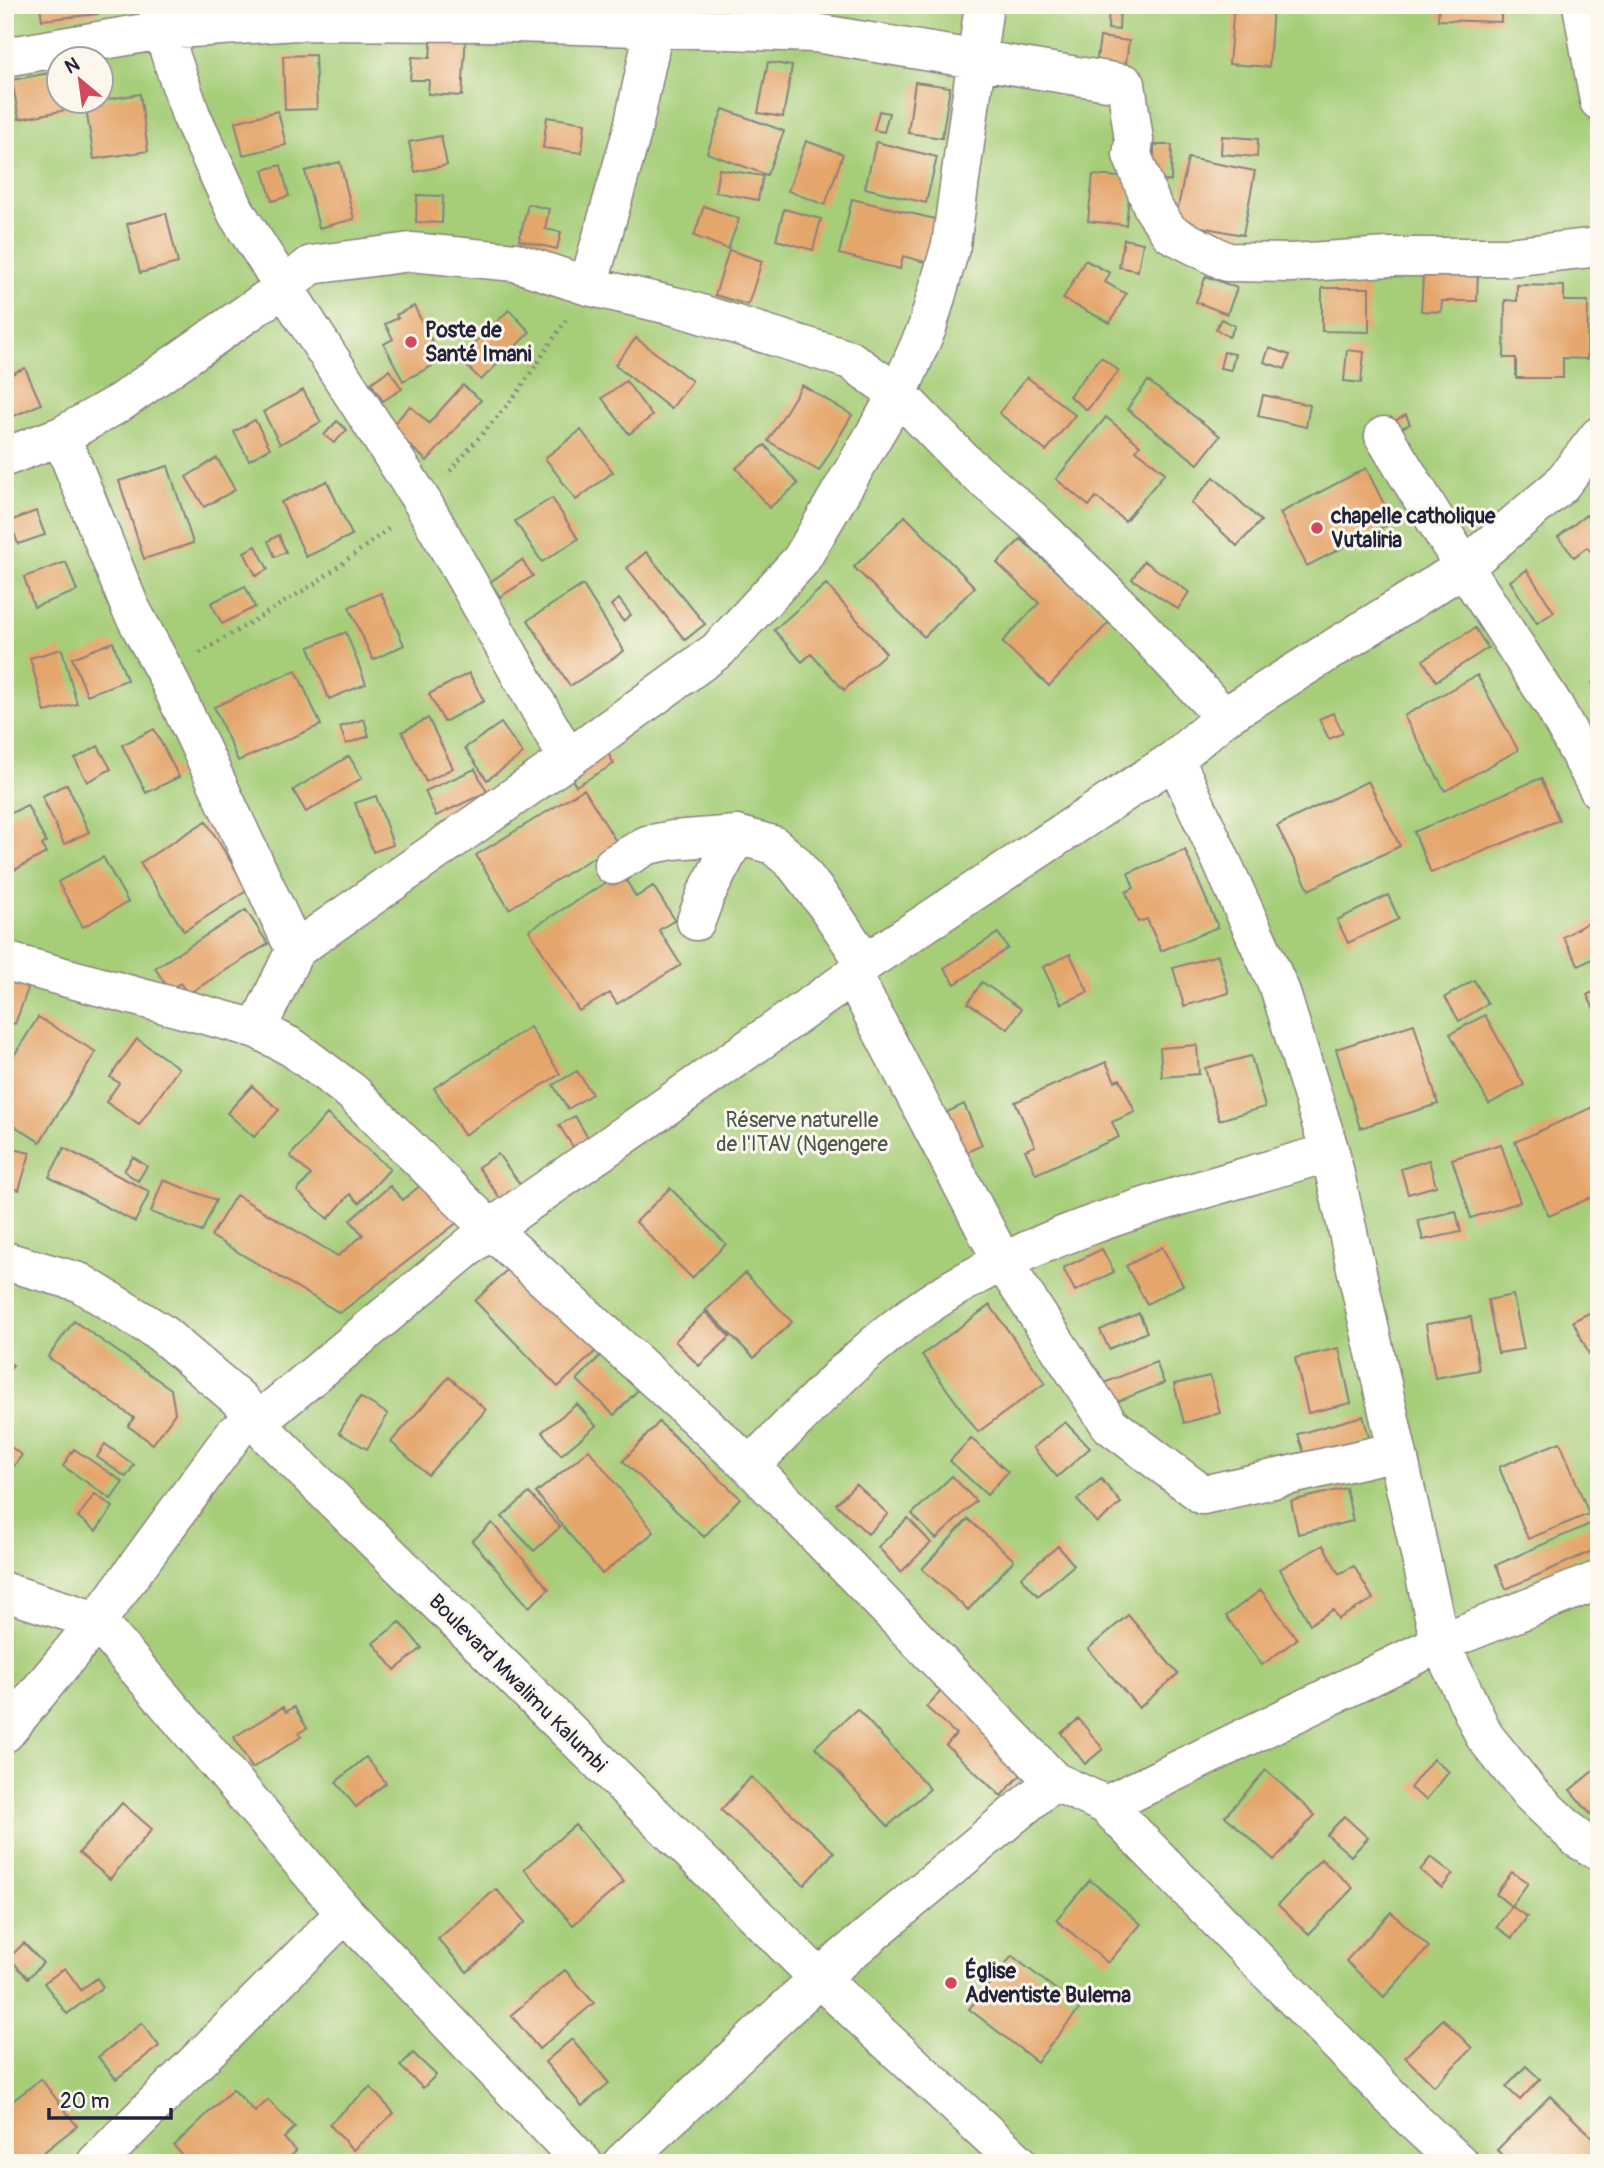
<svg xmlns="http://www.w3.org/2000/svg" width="1604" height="2168" font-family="Pangolin,sans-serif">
<rect width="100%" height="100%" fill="#fbf7ec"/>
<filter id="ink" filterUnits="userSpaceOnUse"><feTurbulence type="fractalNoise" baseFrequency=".0143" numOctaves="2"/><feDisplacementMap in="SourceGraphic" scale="14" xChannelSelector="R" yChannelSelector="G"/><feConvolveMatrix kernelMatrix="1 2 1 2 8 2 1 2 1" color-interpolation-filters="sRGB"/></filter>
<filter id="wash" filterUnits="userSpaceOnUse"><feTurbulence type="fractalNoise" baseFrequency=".00686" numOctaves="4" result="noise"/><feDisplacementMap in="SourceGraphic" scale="28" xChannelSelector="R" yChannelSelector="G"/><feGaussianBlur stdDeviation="1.57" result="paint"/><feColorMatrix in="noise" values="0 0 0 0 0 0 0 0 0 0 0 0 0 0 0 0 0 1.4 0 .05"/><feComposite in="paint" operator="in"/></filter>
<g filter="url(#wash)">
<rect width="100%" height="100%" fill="#f2e0c1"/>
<!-- green -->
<path fill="#a6ce79" stroke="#64785a" stroke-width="2" fill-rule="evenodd" d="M 5,5 L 1599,5 L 1599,2163 L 5,2163 ZM 60,60 L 102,60 L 102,102 L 60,102 Z"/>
<g id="blocks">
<!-- building -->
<path fill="#e5a66c" d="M 40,5 L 97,5 L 98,14 L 42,20 Z
M 181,5 L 254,5 L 181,10 Z
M 1109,5 L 1120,5 L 1119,30 L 1108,29 Z
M 1234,5 L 1273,5 L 1269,67 L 1229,64 Z
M 1439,5 L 1501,5 L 1501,22 L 1438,20 Z
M 432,32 L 466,34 L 462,96 L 428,94 L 429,80 L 410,80 L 412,57 L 430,58 Z
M 1100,37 L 1129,41 L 1125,69 L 1096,65 Z
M 315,55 L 317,109 L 285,110 L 283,56 Z
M 768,62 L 792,66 L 783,117 L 758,113 Z
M 60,71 L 60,102 L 71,102 L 72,109 L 19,119 L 12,80 Z
M 915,82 L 950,87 L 942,138 L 908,133 Z
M 140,94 L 148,151 L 94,159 L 85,102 L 102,102 L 102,100 Z
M 723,109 L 784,131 L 767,175 L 707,153 Z
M 278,111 L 286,145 L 243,155 L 235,122 Z
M 879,111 L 889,113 L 884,132 L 874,130 Z
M 547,117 L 585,123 L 582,153 L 543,148 Z
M 441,136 L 447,165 L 415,172 L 409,142 Z
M 1222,136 L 1258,139 L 1257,157 L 1221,154 Z
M 806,141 L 843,154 L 825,205 L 788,191 Z
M 876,142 L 937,157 L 926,203 L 865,188 Z
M 1154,145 L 1172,145 L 1171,181 L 1154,182 Z
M 1188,158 L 1255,171 L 1243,235 L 1175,222 Z
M 340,162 L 354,219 L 319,228 L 305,171 Z
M 281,165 L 289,196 L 272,201 L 263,170 Z
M 719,169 L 763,176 L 758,200 L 715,192 Z
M 1093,175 L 1131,178 L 1126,225 L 1088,221 Z
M 417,195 L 443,196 L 442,223 L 416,222 Z
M 852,199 L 939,220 L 928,263 L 903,256 L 900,269 L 839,254 Z
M 528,204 L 549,209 L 545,229 L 561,232 L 557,249 L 519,240 Z
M 704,206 L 739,219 L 728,249 L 694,236 Z
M 784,209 L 821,219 L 813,250 L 776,240 Z
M 166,213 L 178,263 L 140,273 L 127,224 Z
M 1124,239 L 1143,243 L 1138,271 L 1119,267 Z
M 729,250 L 762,261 L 748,305 L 715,295 Z
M 1085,260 L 1110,273 L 1105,282 L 1126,294 L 1110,323 L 1063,299 Z
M 1478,268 L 1477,301 L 1442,301 L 1441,312 L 1421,311 L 1423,276 Z
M 1206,276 L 1237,288 L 1227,314 L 1196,302 Z
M 1517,285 L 1564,286 L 1564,301 L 1588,301 L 1587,359 L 1563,358 L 1563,378 L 1516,378 L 1516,358 L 1504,358 L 1505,300 L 1517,301 Z
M 1322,288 L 1369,288 L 1369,332 L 1322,331 Z
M 414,306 L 442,361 L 403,381 L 384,344 L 393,339 L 385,324 L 398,318 L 396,315 Z
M 509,310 L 530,332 L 481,380 L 459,358 Z
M 1221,319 L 1235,326 L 1229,337 L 1216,329 Z
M 636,338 L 692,381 L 671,409 L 615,365 Z
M 1269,348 L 1290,355 L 1285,369 L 1264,362 Z
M 1347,350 L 1364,352 L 1361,383 L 1344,381 Z
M 1224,352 L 1235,354 L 1231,370 L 1220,368 Z
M 1101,357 L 1119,371 L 1087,410 L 1069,396 Z
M 25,368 L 41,404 L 5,420 L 5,377 Z
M 389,370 L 402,389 L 383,401 L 371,383 Z
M 1027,377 L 1075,415 L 1046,451 L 999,413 Z
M 626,381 L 652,416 L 629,434 L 602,398 Z
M 1148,381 L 1220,436 L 1198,464 L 1127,409 Z
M 463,385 L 481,400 L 427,461 L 390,428 L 410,406 L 429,423 Z
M 802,385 L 852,415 L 819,471 L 768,441 Z
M 303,390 L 321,422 L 280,444 L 263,412 Z
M 1263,395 L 1310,405 L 1306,427 L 1258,416 Z
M 1406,415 L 1410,424 L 1398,430 L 1394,421 Z
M 1106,417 L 1140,445 L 1136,450 L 1165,473 L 1125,521 L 1096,497 L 1089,506 L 1056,479 Z
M 255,420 L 270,448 L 249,460 L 234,432 Z
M 337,421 L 347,430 L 334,443 L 324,435 Z
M 581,430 L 613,472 L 576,500 L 545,458 Z
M 765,445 L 798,484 L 769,508 L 736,468 Z
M 217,458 L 235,490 L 204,507 L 186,477 Z
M 168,466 L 193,543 L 144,559 L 119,481 Z
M 1366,468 L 1393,522 L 1307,566 L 1280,513 Z
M 1214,477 L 1261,521 L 1237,546 L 1191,503 Z
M 327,481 L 352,535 L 306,557 L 281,502 Z
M 552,498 L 578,539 L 542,562 L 515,521 Z
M 36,511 L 45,535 L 18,544 L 10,521 Z
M 1586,515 L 1599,531 L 1599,561 L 1587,547 L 1574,557 L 1558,537 Z
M 905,516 L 975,587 L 924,637 L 854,567 Z
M 279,535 L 286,552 L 275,557 L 268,541 Z
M 1021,539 L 1110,621 L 1049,686 L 1002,642 L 1039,603 L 997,563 Z
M 256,546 L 268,569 L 256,576 L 244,552 Z
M 646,552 L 705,624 L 685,640 L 627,568 Z
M 5,554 L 13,575 L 5,578 Z
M 522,560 L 533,576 L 500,597 L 490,582 Z
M 1144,561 L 1189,592 L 1178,609 L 1132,579 Z
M 66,562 L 77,591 L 34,607 L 24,577 Z
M 1527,570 L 1554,612 L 1537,623 L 1510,581 Z
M 826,584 L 886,653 L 844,690 L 811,654 L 802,662 L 774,630 Z
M 583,585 L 624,651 L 570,686 L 528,620 Z
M 245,586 L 255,607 L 222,624 L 211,603 Z
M 381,593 L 404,645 L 373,660 L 349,607 Z
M 619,599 L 631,615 L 623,621 L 611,605 Z
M 1475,628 L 1488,648 L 1436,681 L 1423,660 Z
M 346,632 L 366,684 L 329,699 L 309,647 Z
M 113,642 L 127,680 L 87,695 L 72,658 Z
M 62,649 L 77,704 L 45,712 L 30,658 Z
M 296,670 L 321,725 L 238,761 L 214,707 Z
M 469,673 L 484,701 L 444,722 L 429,694 Z
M 1477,675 L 1518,750 L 1445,791 L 1404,716 Z
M 1599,680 L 1599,696 L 1592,683 Z
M 5,710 L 11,728 L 5,729 Z
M 1333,713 L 1343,733 L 1329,739 L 1319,719 Z
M 428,718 L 453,768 L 426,782 L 402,732 Z
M 364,719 L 369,736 L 346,744 L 340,727 Z
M 501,723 L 523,754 L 487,780 L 465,748 Z
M 154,729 L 179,777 L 146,793 L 122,745 Z
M 603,745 L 614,764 L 576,786 L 565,767 Z
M 98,746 L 111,769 L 87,782 L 75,759 Z
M 349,756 L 362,778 L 306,812 L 293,790 Z
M 475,769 L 487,792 L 436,816 L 425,791 Z
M 1541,778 L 1559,820 L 1431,873 L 1414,832 Z
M 1368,781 L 1400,846 L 1309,890 L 1277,826 Z
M 67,784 L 89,832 L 64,844 L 42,796 Z
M 584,789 L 617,843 L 509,909 L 476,855 Z
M 376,796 L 393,845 L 373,852 L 355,803 Z
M 27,805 L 46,842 L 42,845 L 46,853 L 7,874 L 5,816 Z
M 206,821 L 248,890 L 184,931 L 140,863 Z
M 1185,850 L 1218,927 L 1161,951 L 1147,919 L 1138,922 L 1126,892 L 1134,888 L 1128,873 Z
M 103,857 L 128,902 L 83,927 L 58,882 Z
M 622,873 L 636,897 L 653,886 L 675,920 L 659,930 L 681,965 L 617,1004 L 610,993 L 579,1011 L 529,930 Z
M 1388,895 L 1399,919 L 1348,943 L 1337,920 Z
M 246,910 L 268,944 L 188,994 L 180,983 L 169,990 L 155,968 Z
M 1599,916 L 1599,955 L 1579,966 L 1563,937 Z
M 998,933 L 1008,948 L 955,984 L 944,968 Z
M 1070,954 L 1088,992 L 1061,1004 L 1043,967 Z
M 1218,955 L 1229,993 L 1184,1006 L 1173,968 Z
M 5,974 L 30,983 L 15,1024 L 5,1020 Z
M 1474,980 L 1488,1004 L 1459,1021 L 1445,997 Z
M 982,982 L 1021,1009 L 1008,1029 L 968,1003 Z
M 1599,989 L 1599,1011 L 1596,1013 L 1587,995 Z
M 1485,1015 L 1524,1085 L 1489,1104 L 1450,1034 Z
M 38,1017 L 96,1052 L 40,1142 L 5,1120 L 5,1070 Z
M 1414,1024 L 1438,1104 L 1360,1128 L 1336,1049 Z
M 530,1027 L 560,1074 L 464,1135 L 434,1088 Z
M 137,1039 L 179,1068 L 139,1125 L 106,1102 L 119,1083 L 110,1077 Z
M 1197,1045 L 1199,1074 L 1162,1077 L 1160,1048 Z
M 1251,1056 L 1265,1107 L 1219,1120 L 1205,1068 Z
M 1106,1062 L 1115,1081 L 1120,1079 L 1135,1112 L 1112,1122 L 1119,1137 L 1036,1174 L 1025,1150 L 1035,1146 L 1015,1102 Z
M 577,1071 L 592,1094 L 568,1109 L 553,1085 Z
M 252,1086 L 279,1110 L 254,1137 L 227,1113 Z
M 964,1104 L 982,1145 L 955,1158 L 937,1117 Z
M 1595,1106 L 1599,1114 L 1599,1194 L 1549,1216 L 1515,1142 Z
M 327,1114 L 390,1169 L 359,1203 L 350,1194 L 328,1219 L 297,1191 L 311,1175 L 290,1156 Z
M 575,1116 L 588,1138 L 573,1147 L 559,1125 Z
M 1501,1144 L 1520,1202 L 1471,1218 L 1452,1159 Z
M 5,1147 L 30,1153 L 19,1190 L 5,1186 Z
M 64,1148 L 150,1192 L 135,1222 L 49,1177 Z
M 498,1154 L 522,1187 L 502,1201 L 478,1167 Z
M 133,1157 L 147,1166 L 138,1181 L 124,1171 Z
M 1429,1160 L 1436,1186 L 1408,1194 L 1401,1169 Z
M 163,1180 L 216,1200 L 202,1232 L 151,1212 Z
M 423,1183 L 462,1219 L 340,1313 L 211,1236 L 236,1195 L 338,1256 L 363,1235 L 350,1220 L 390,1186 L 403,1200 Z
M 670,1188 L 726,1244 L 692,1278 L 636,1222 Z
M 1456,1211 L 1461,1232 L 1423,1240 L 1418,1220 Z
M 1162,1247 L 1183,1285 L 1147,1304 L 1126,1266 Z
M 1102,1249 L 1114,1272 L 1075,1291 L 1063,1268 Z
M 516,1261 L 600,1347 L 558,1387 L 475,1301 Z
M 745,1273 L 792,1322 L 754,1358 L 706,1310 Z
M 1513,1295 L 1524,1349 L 1498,1353 L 1488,1300 Z
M 990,1305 L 1045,1383 L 978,1432 L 922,1355 Z
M 1597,1309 L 1599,1349 L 1589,1354 L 1573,1321 Z
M 705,1312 L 730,1337 L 699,1366 L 675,1341 Z
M 1139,1313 L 1147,1332 L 1109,1349 L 1100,1330 Z
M 1471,1317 L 1479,1370 L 1435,1378 L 1426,1324 Z
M 74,1321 L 171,1389 L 175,1413 L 153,1444 L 128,1426 L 134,1418 L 48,1357 Z
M 1339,1348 L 1351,1403 L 1308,1413 L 1295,1358 Z
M 602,1354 L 638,1390 L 614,1415 L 577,1380 Z
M 5,1360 L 13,1365 L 5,1377 Z
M 1156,1362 L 1164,1383 L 1106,1406 L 1099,1385 Z
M 1210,1376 L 1220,1413 L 1184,1423 L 1174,1384 Z
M 449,1377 L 486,1410 L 428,1475 L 391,1442 Z
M 360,1397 L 388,1414 L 367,1449 L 339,1433 Z
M 577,1404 L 596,1426 L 561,1455 L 542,1432 Z
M 1363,1416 L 1370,1440 L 1306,1459 L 1298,1434 Z
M 659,1422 L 740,1498 L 704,1537 L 623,1461 Z
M 1065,1422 L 1090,1448 L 1057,1477 L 1033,1448 Z
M 971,1438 L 1008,1472 L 987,1495 L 950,1461 Z
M 1560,1442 L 1589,1514 L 1528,1539 L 1499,1467 Z
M 5,1443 L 22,1455 L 5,1478 Z
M 105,1444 L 134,1465 L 126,1477 L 97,1457 Z
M 74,1449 L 123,1482 L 111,1499 L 63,1466 Z
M 589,1450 L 654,1532 L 602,1574 L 536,1493 Z
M 952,1476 L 976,1501 L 936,1539 L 912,1514 Z
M 1101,1479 L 1121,1503 L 1097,1523 L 1077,1500 Z
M 856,1484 L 888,1514 L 868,1534 L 836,1504 Z
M 1346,1488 L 1353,1521 L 1298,1534 L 1291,1501 Z
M 529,1493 L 560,1527 L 534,1551 L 502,1517 Z
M 95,1494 L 113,1507 L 96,1531 L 78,1517 Z
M 908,1518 L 931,1543 L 901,1572 L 878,1547 Z
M 968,1519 L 1014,1560 L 968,1610 L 922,1569 Z
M 1599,1520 L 1599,1548 L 1506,1589 L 1496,1565 Z
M 492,1523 L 549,1589 L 529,1607 L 472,1541 Z
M 1323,1545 L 1339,1574 L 1354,1566 L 1373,1599 L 1338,1619 L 1333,1610 L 1310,1624 L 1280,1569 Z
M 1058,1546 L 1074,1565 L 1038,1596 L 1021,1577 Z
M 1261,1590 L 1297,1639 L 1262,1665 L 1226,1616 Z
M 1128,1615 L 1178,1674 L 1139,1708 L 1088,1649 Z
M 400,1622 L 422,1648 L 395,1670 L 373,1643 Z
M 944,1688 L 1028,1767 L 1001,1796 L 946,1745 L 956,1734 L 926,1707 Z
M 283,1707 L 286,1712 L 294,1707 L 307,1728 L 299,1733 L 301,1737 L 252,1768 L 234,1737 Z
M 857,1709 L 930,1789 L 888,1826 L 815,1747 Z
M 1079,1719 L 1103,1749 L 1085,1764 L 1061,1733 Z
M 366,1757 L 386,1783 L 356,1807 L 336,1782 Z
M 1433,1759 L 1449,1772 L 1426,1800 L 1410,1788 Z
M 1599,1766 L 1599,1806 L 1590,1814 L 1570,1790 Z
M 1266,1770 L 1315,1815 L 1274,1860 L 1225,1816 Z
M 751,1777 L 834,1852 L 804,1885 L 721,1810 Z
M 122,1803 L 152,1829 L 110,1879 L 79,1853 Z
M 1344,1816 L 1368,1838 L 1351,1856 L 1327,1835 Z
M 575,1825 L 624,1882 L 573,1925 L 524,1869 Z
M 1431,1857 L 1453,1874 L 1442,1888 L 1420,1870 Z
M 1321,1859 L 1353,1888 L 1309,1934 L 1278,1905 Z
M 1512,1872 L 1528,1883 L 1511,1906 L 1496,1894 Z
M 1090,1880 L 1141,1924 L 1108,1963 L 1056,1920 Z
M 496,1889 L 525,1922 L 467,1972 L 438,1939 Z
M 1511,1906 L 1527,1917 L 1512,1938 L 1497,1927 Z
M 1391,1912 L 1429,1947 L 1384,1997 L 1346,1961 Z
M 24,1943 L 43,1963 L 28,1978 L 9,1958 Z
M 1012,1956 L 1080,2008 L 1037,2062 L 969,2009 Z
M 65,1968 L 81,1990 L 97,1978 L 103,1987 L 67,2014 L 44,1983 Z
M 565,1970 L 594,2003 L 539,2049 L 511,2015 Z
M 1443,2019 L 1472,2048 L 1434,2086 L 1405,2057 Z
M 142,2023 L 159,2046 L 116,2079 L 98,2057 Z
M 572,2039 L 609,2083 L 582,2106 L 545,2062 Z
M 413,2053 L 436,2075 L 423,2088 L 400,2066 Z
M 1526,2066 L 1540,2079 L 1520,2100 L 1506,2087 Z
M 41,2079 L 77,2126 L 30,2163 L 5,2163 L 5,2107 Z
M 370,2087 L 394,2113 L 353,2150 L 329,2124 Z
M 233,2089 L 255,2112 L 268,2100 L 295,2127 L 284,2138 L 296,2151 L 285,2163 L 190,2163 L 174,2146 Z
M 1550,2096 L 1599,2144 L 1599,2148 L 1584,2163 L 1509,2163 L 1497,2150 Z"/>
</g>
</g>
<g filter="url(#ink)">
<use href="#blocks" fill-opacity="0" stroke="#8a817e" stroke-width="2"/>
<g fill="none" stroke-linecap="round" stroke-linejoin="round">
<!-- minor casing -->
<g stroke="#8a817e" stroke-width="41">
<path id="minor" d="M 157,5 L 162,30 L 191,115 L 237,214 L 423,503 L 568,759
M 1582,5 L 1599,101
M 5,57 L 162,30 L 296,21 L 486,22 L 815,33 L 1126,84 L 1134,140 L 1132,155 L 1153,208 L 1170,233 L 1227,262 L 1291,263 L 1389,257 L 1508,257 L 1599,247
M 588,286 L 632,132 L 659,5
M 61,436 L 130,607 L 166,674 L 295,950
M 1384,436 L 1464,567 L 1554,706 L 1599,790
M 5,457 L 61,436 L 121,402 L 283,288 L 311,265 L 411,252 L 515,262 L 588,286 L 678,307 L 850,360 L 898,394 L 963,461 L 1032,520 L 1127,613 L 1224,717
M 1175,759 L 1280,990 L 1330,1152 L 1440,1643 L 1485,1737 L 1531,1794 L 1578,1839 L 1599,1851
M 613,865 L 647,845 L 673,840 L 737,835 L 773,845 L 794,863 L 827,906 L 865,963
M 696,921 L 706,894 L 737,835
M 5,961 L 257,1029 L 293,1048 L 352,1092 L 490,1229 L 750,1466 L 1054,1781 L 1106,1805 L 1417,2124 L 1459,2163
M 853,976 L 1002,1261 L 1110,1425 L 1203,1495 L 1397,1451
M 257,1029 L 295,950 L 568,759 L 718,650 L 801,560 L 898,394 L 927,328 L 951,245 L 984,5
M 5,1261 L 79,1282 L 161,1333 L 240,1400 L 269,1436 L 819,1978 L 1019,2163
M 273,1409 L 490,1229 L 853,976 L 865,963 L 1175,759 L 1224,717 L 1464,567 L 1560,486 L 1599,436
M 750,1466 C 807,1410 863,1347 930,1303 C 1050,1224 1194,1194 1330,1152
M 5,1592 L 97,1621 L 345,1913 L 583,2163
M 5,1733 L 97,1621 L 234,1434
M 1106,1805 L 1440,1643 L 1599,1580
M 96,2163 L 345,1913
M 622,2163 L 819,1978 L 1054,1781"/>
</g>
<!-- path -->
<path stroke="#8a817e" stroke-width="4.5" stroke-dasharray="2 5" stroke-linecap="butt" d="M 450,471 L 516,395 L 566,320
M 200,653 L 316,583 L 391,527"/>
<!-- minor -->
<use href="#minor" stroke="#fff" stroke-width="38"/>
</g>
</g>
<!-- markers -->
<g fill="#d1495b" stroke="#fbf7ec" stroke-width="2.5">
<circle cx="411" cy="342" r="7"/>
<circle cx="1317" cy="528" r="7"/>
<circle cx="951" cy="1983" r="7"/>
</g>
<g text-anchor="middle" stroke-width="6" stroke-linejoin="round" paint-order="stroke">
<!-- poi labels -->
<g font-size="21" font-weight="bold" fill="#22223b" stroke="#fbf7ec" text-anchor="start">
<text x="425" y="337">Poste de<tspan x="425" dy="24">Santé Imani</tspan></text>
<text x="1331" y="523">chapelle catholique<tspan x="1331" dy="24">Vutaliria</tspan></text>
<text x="965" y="1978">Église<tspan x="965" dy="24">Adventiste Bulema</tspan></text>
</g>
<!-- park labels -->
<g font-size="21" fill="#4a564e" stroke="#fbf7ec">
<text x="802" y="1127">Réserve naturelle<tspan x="802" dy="24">de l'ITAV (Ngengere</tspan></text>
</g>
<!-- street labels -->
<g font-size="21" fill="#22223b" stroke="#fbf7ec">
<text transform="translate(518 1683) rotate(45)" y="7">Boulevard Mwalimu Kalumbi</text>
</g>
</g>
<!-- margin -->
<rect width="1604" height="2168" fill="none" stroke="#fbf7ec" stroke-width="28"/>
<!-- north arrow -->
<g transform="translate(80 80) rotate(331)"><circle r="33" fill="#fbf7ec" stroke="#a4a2a5" stroke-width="2"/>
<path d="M0-5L12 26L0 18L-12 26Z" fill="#d1495b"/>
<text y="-10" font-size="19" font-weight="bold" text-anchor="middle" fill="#22223b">N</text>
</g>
<!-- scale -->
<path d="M49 2108v10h122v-10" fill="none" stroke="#22223b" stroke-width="3.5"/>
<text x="60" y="2108" font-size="21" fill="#22223b" stroke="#fbf7ec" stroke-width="5" paint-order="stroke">20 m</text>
</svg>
